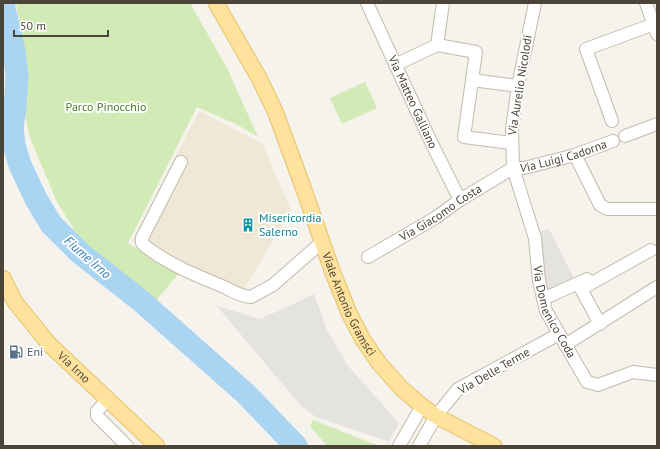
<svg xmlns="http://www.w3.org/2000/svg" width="660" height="449" font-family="'PT Sans',sans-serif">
<rect width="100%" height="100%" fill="#f6f3ec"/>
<!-- education -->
<path fill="#efe8d6" d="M 199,111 L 262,143 L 291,210 L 239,298 L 187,276 L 132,241 Z"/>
<!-- green -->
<path fill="#d2eab5" d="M 16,3 L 190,3 L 227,68 L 258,137 L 236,124 L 197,107 L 128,243 L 179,273 L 155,302 L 129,285 L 77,234 L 57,202 L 30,138 L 24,111 L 23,44 Z
M 365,82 L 377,108 L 342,124 L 330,98 Z
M 313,420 L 379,446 L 327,446 L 310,426 Z"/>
<!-- parking -->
<path fill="#e5e3e0" d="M 549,229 L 579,288 L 549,305 L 537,232 Z
M 314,294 L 327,330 L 348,366 L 399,423 L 389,442 L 316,417 L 301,406 L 216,305 L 259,319 L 283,309 Z"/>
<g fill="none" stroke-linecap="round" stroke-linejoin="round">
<!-- river -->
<path stroke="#a9d4f2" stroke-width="23" d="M 3,3 L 14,51 L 17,77 L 15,107 L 12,127 L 14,145 L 20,165 L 36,199 L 51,224 L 80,253 L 141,301 L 246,394 L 296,446"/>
<!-- minor casing -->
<g stroke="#c2bbae" stroke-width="14">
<g id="minor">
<path id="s1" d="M 367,3 L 431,142 L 460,200"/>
<path id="s2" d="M 535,3 L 518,86 L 512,129 L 513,168 L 535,238 L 539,281 L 546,311 L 587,382 L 598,385 L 633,372 L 657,375"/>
<path d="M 646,3 L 657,34"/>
<path d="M 437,45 L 476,52 L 464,137 L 511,143"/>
<path d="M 395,65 L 437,45 L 443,3"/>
<path d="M 472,80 L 518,86"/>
<path d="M 612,121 L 586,49 L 657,23"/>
<path d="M 625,136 L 657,124"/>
<path d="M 575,155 L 600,205 L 607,209 L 657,209"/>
<path d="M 181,162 L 142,238 L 142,243 L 145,246 C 168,264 195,275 222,286 C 231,290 241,297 251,297 L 273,285 L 322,242"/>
<path id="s3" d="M 513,168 L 524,168 L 575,155 L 613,141"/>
<path id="s4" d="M 368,257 L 435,218 L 460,200 L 513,168"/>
<path d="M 543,299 L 587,279"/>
<path d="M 600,324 L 581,289 L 651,250"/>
<path d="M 565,345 L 657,287"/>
<path d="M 108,399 L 97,411 L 97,416 L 127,446"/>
<path d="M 399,446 L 422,406"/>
<path d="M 419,446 L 436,416 L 458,389 L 559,334"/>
</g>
</g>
<!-- major casing -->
<g stroke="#e6c16a" stroke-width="17">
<g id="major">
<path id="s5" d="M 216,3 L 259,78 L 275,111 L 303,187 L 333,273 L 349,313 L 363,340 L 379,363 L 401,388 L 422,406 L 436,416 L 494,446"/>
<path id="s6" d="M 3,278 L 15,302 L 49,344 L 157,446"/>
</g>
</g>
<!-- minor -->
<use href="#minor" stroke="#fff" stroke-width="12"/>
<!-- major -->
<use href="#major" stroke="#ffe39c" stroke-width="15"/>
</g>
<!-- icons -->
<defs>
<g id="building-bare" transform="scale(1.08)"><path d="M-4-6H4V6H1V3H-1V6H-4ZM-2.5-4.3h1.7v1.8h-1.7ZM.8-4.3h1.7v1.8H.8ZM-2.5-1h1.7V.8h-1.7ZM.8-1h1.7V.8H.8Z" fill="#0f9aa8" stroke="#fff" stroke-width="2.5" paint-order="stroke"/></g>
<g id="fuel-bare" transform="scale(1.08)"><path d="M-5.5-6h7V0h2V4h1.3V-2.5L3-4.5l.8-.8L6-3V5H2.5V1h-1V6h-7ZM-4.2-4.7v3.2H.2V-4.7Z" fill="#5c6f8a" stroke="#fff" stroke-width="2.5" paint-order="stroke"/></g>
</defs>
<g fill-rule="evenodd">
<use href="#building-bare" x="248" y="225"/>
<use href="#fuel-bare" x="16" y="352"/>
</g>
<g text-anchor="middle" stroke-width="4" stroke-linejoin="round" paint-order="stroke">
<!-- street labels -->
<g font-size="12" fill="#4b4439" stroke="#fff">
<text transform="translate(520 85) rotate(-81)" y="4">Via Aurelio Nicolodi</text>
<text dy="4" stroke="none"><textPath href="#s1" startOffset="109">Via Matteo Galliano</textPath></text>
<text dy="4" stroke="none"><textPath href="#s3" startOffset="52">Via Luigi Cadorna</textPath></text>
<text dy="4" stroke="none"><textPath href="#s4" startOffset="85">Via Giacomo Costa</textPath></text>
<text dy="4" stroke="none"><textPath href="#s5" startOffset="330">Viale Antonio Gramsci</textPath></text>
<text dy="4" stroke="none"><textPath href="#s2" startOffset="318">Via Domenico Coda</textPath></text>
<text dy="4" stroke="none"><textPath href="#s6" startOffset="115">Via Irno</textPath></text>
<text transform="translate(494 371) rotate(-30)" y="4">Via Delle Terme</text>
</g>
<!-- park labels -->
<g font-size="12" fill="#4a7f2a" stroke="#fff">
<text x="106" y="111">Parco Pinocchio</text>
</g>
<!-- culture labels -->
<g font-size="12" fill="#0d838f" stroke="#fff" text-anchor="start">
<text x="259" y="222">Misericordia<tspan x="259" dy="14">Salerno</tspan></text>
</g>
<!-- service labels -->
<g font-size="12" fill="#4e5e75" stroke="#fff" text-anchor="start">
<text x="27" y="356">Eni</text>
</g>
<!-- water labels -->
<g font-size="13" font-style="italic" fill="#2e7ab2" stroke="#fff">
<text transform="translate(88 257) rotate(41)" y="5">Fiume Irno</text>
</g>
</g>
<!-- border -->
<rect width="660" height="449" fill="none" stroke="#4b4439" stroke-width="8"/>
<!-- scale -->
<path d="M14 30v6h94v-6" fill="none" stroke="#4b4439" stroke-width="2"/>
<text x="20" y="30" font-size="12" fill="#4b4439" stroke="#ffffff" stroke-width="3" paint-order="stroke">50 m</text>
</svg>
